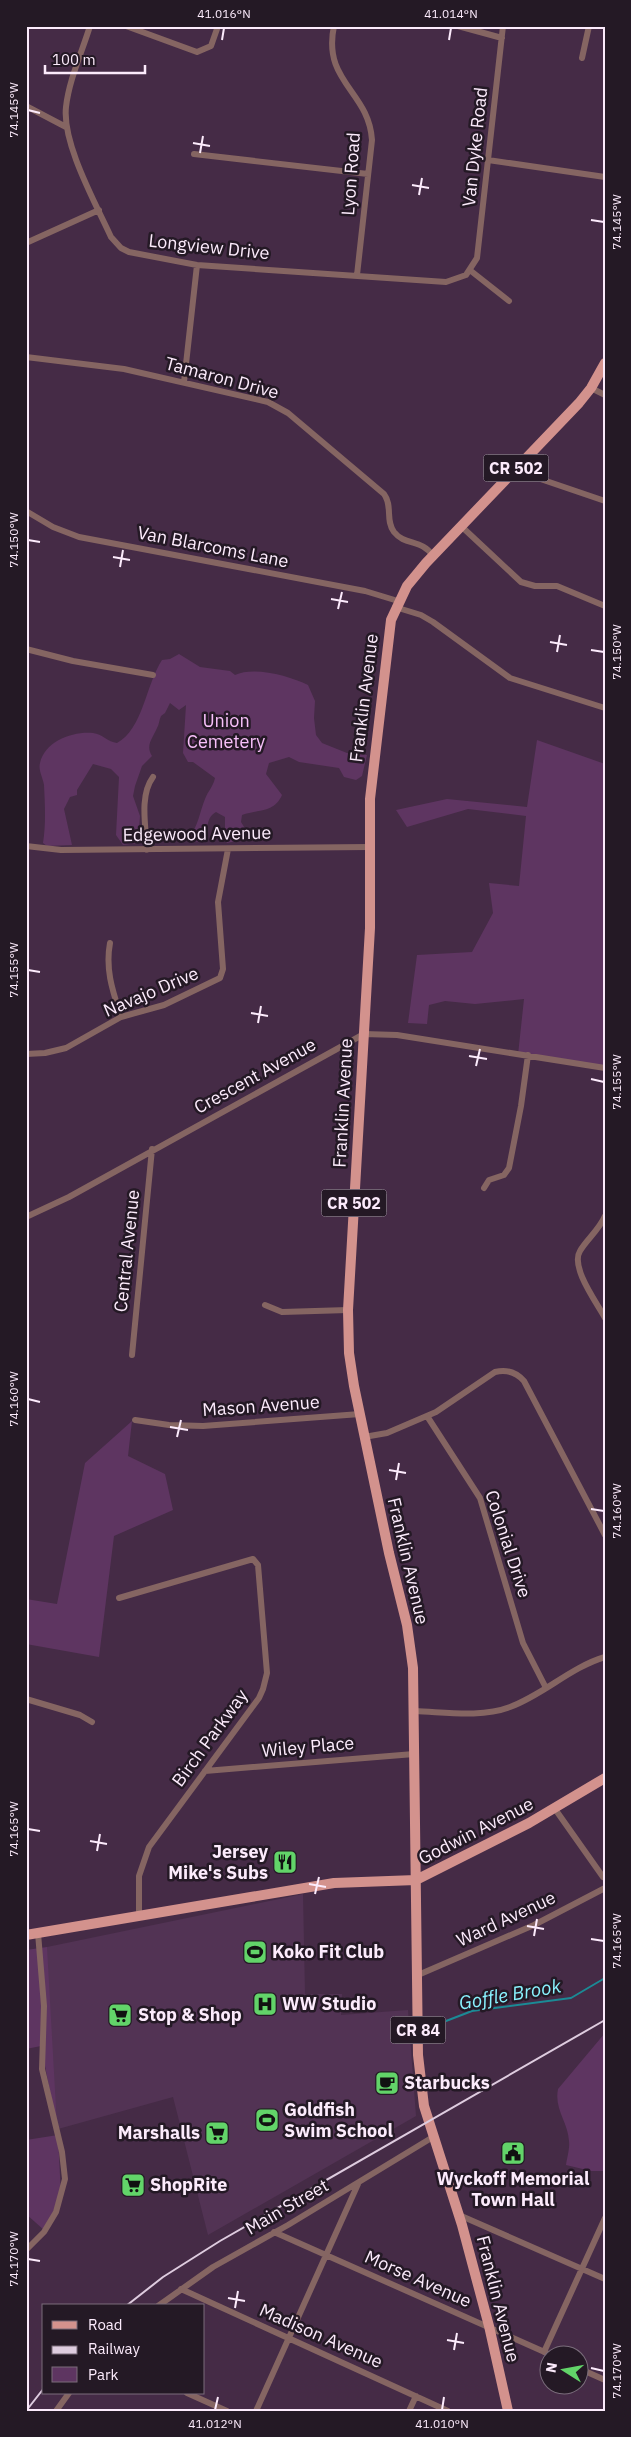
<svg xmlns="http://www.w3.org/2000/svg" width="631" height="2437" font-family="'IBM Plex Sans',sans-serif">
<rect width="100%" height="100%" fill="#452b46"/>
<!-- built -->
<path fill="#523354" d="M 303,1894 L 305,1994 L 342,1994 L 341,2015 L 408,2010 L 416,2116 L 208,2235 L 173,2097 L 58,2129 L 47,2057 L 47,1947 Z"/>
<!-- green -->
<path fill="#5e3561" d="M 179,654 L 200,667 L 230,671 L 235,675 C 254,666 290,676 308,685 L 315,701 L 314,718 L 316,735 L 322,743 L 347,753 L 367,755 L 362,776 L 356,780 L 344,777 L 339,768 L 299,762 L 289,757 L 269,763 L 266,774 L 282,795 C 274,813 259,809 242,815 L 241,822 L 246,830 L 241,840 L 227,843 L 225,839 L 225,817 L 216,812 C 203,819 211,834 201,843 L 191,840 L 190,835 C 198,827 200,811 205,799 C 208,791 213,787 215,778 L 193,762 L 188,762 L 183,753 L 186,705 L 179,710 L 170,703 L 165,713 L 161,716 C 159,720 159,725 157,728 C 153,738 145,745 152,756 L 142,766 L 135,786 L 133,796 L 140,816 L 138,843 L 123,845 L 116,835 L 119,777 L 111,769 L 93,764 L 77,790 L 77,795 L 70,797 L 64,809 L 72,845 L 47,846 L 43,843 C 46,824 45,805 44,785 C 43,778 38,770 40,763 C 45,741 73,731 93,733 C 102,734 108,742 117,743 C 143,729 146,684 162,660 L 170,659 Z
M 537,740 L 605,764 L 605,1069 L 518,1055 L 524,999 L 475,1004 L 445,1001 L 429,1005 L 427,1024 L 408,1023 L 417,955 L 472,952 L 493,913 L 489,883 L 519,886 L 526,816 L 468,809 L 407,827 L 396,810 L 447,799 L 527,807 Z
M 132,1421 L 128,1456 L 165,1474 L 173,1510 L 114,1536 L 99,1657 L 26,1644 L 26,1599 L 57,1604 L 85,1463 Z
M 47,1947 L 57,2126 L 41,2046 L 26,2049 L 26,1950 Z
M 605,2033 L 605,2171 L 591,2171 L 566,2165 C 567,2158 570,2148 569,2141 C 568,2122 554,2109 558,2089 Z
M 58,2135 L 61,2196 L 44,2230 L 26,2214 L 26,2140 Z"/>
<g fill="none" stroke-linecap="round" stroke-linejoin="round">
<!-- stream -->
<path stroke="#1b8a95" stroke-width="2" d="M 446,2021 L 472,2011 L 571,1998 L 605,1978"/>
<!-- street -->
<path stroke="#856562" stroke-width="6" d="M 90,26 C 82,52 69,80 66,107 C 62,143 95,202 111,237 L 121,248 L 129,252 L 197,265 L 446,282 L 466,275 L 477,258 L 503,26
M 126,26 L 197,52 L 211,46 L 218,26
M 334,26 C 322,82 369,91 372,140 L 357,275
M 458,26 L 502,38
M 582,58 L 589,26
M 26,106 L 66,127
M 194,154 L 368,174
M 488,160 L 605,177
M 26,243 L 99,210
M 471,271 L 509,301
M 26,357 L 124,369 L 268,402 L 288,413 L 384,494 C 393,506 385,520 394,532 C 405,546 422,539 433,556
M 184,382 L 197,265
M 591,388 L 605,395
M 514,470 L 605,501
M 26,511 L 53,527 L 79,537 L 365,591 L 398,601
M 461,526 L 521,582 L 535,586 L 557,586 L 605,606
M 395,607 L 421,615 L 433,622 L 510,678 L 605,708
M 26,649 L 73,661 L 153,675
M 26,846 L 61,850 L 369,847
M 147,850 C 146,827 139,796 153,777
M 110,943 C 105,970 113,992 121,1017
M 26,1054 L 45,1053 L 66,1048 L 121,1017 L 164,1005 L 220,978 L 223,969 L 218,902 L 228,849
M 484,1188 L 489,1180 L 504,1175 L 509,1168 L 521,1106 L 528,1055
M 605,1216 C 599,1230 587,1239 580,1251 C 570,1267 597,1303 605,1318
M 26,1217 L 69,1197 L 364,1034 L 397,1035 L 605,1068
M 265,1305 L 282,1312 L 348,1310
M 132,1355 L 152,1149
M 427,1416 L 480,1498 L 523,1643 L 546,1688
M 135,1420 L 169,1425 L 203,1426 L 360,1414
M 364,1437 L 387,1433 L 436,1412 L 495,1372 C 507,1369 516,1372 524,1381 L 605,1535
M 119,1598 L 253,1559 L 258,1565 L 267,1673 L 263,1689 L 259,1698 L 149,1847 L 139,1876 L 139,1915
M 26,1699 L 80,1715 L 92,1722
M 415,1711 C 445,1712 481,1718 510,1707 C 543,1695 571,1667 605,1657
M 205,1771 L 414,1754
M 555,1809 L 603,1877
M 418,1975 L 534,1925 L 605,1888
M 459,2215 L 605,2279
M 274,2232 L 549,2354
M 26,2250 L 44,2232 L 56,2212 L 65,2179 L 62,2152 L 42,2069 L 44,2006 L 38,1933
M 181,2289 L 448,2411
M 158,2306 L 213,2267 L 288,2225 L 433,2137
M 544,2352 L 605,2218
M 578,2368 L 605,2380
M 187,2393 L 227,2411
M 56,2411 L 69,2393
M 256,2411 L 358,2184
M 409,2411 L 416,2396"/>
<!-- primary -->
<path stroke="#d3928d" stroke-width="10" d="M 26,1935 L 334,1883 L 416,1880 L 529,1823 L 605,1778
M 508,2411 L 489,2326 L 462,2225 L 424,2106 L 418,2055 L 413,1668 L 407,1625 L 389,1553 L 354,1386 L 349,1353 L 348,1310 L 370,928 L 370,799 L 391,620 L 407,586 L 426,563 L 579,403 L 591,388 L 605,363"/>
<!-- rail -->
<path stroke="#deccdf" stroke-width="2" d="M 126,2306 L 163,2277 L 220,2241 L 605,2020
M 26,2411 L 44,2388"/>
</g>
<!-- ticks -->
<path fill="none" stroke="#fcebfc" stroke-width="2" d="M 222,40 L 224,28M 449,40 L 451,28M 28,110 L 40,113M 193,143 L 210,146M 200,153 L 203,136M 412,185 L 429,188M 419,195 L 422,178M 591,220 L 604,222M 28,540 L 40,542M 113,557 L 130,560M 120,567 L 123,550M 331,599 L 348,602M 338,609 L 342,592M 550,642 L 567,645M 591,650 L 604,652M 557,652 L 560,635M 28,970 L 40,972M 251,1013 L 268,1016M 258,1023 L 261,1006M 469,1056 L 487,1059M 476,1066 L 480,1049M 591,1079 L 604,1082M 28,1399 L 40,1402M 170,1427 L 188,1430M 177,1437 L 181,1420M 389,1470 L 406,1473M 396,1480 L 399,1463M 591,1509 L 604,1511M 28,1829 L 40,1831M 90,1841 L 107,1844M 97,1851 L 100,1834M 309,1884 L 326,1887M 315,1894 L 319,1877M 527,1926 L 544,1929M 534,1936 L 537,1919M 591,1939 L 604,1941M 28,2259 L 40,2261M 228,2298 L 245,2301M 235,2308 L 238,2291M 447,2340 L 464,2343M 454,2350 L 457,2333M 591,2368 L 604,2371M 215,2410 L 218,2397M 442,2410 L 444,2397"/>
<!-- icons -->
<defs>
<g id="restaurant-square" transform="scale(1.25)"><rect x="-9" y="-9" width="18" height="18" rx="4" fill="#62d469" stroke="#241925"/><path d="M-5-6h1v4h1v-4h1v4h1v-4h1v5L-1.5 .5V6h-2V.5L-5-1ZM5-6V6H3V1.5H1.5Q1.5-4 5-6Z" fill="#111"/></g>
<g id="stadium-square" transform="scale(1.25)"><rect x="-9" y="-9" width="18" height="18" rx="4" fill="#62d469" stroke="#241925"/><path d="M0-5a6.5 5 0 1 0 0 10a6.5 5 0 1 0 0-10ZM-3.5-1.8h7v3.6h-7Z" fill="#111"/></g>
<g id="hospital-square" transform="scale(1.25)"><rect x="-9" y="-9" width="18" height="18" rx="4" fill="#62d469" stroke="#241925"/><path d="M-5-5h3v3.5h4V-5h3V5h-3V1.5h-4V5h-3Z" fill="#111"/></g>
<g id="supermarket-square" transform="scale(1.25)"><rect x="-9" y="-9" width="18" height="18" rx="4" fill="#62d469" stroke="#241925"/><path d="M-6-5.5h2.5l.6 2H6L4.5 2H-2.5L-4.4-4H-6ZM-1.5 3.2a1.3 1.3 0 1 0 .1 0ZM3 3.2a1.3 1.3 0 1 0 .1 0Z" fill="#111"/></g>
<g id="cafe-square" transform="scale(1.25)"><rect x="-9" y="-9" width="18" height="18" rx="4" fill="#62d469" stroke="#241925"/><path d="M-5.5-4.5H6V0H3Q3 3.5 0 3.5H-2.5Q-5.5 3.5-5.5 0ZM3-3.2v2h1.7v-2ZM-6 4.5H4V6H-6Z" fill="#111"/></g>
<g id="civic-square" transform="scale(1.25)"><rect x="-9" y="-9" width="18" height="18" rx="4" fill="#62d469" stroke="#241925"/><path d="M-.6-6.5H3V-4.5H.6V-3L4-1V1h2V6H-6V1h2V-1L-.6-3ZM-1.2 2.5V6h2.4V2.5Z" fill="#111"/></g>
</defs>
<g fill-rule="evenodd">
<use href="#restaurant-square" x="285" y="1862"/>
<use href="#stadium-square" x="255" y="1952"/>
<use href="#hospital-square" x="265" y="2004"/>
<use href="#supermarket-square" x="120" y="2015"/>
<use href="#cafe-square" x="387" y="2083"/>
<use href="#stadium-square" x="267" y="2120"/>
<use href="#supermarket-square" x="217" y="2133"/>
<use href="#civic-square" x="513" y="2153"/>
<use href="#supermarket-square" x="133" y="2185"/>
</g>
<g text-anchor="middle" stroke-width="5" stroke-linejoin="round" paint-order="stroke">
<!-- shield labels -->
<g fill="#241925" stroke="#bbacbc" stroke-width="1">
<rect x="483.5" y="454.5" width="65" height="27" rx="4"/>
<rect x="321.5" y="1189.5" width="65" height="27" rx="4"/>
<rect x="390.5" y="2016.5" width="55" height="27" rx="4"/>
</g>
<g font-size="16" font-weight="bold" fill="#fcebfc">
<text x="516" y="474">CR 502</text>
<text x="354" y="1209">CR 502</text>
<text x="418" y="2036">CR 84</text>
</g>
<!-- street labels -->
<g font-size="18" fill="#fcebfc" stroke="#241925">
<text transform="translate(475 147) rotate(-84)" y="6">Van Dyke Road</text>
<text transform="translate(351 174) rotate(-86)" y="6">Lyon Road</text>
<text transform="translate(209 247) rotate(6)" y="6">Longview Drive</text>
<text transform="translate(222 378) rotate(15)" y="6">Tamaron Drive</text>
<text transform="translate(213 547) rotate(11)" y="6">Van Blarcoms Lane</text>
<text transform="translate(364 698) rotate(-83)" y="6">Franklin Avenue</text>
<text transform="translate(197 834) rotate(-1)" y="6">Edgewood Avenue</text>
<text transform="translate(151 992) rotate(-23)" y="6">Navajo Drive</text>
<text transform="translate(255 1076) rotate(-29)" y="6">Crescent Avenue</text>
<text transform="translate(343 1103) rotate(-87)" y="6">Franklin Avenue</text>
<text transform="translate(127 1251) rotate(-84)" y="6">Central Avenue</text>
<text transform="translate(261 1406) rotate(-4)" y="6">Mason Avenue</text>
<text transform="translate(508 1544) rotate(72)" y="6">Colonial Drive</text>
<text transform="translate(408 1561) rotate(77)" y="6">Franklin Avenue</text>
<text transform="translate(210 1738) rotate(-54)" y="6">Birch Parkway</text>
<text transform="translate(308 1747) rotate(-5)" y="6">Wiley Place</text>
<text transform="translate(476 1831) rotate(-27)" y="6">Godwin Avenue</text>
<text transform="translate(506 1919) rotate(-25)" y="6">Ward Avenue</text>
<text transform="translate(287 2207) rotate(-30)" y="6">Main Street</text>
<text transform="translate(418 2279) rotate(24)" y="6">Morse Avenue</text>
<text transform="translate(498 2299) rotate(76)" y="6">Franklin Avenue</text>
<text transform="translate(321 2336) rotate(24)" y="6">Madison Avenue</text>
</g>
<!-- park labels -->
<g font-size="18" fill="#f8c0fa" stroke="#241925">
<text x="226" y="727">Union<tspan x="226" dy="21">Cemetery</tspan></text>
</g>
<!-- poi labels -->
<g font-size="18" font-weight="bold" fill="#fcebfc" stroke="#241925" text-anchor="start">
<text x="268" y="1858" text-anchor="end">Jersey<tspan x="268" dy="21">Mike's Subs</tspan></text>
<text x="272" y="1958">Koko Fit Club</text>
<text x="282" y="2010">WW Studio</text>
<text x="138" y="2021">Stop &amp; Shop</text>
<text x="404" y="2089">Starbucks</text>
<text x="284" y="2116">Goldfish<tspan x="284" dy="21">Swim School</tspan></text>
<text x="200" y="2139" text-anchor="end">Marshalls</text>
<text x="513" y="2185" text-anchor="middle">Wyckoff Memorial<tspan x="513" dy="21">Town Hall</tspan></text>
<text x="150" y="2191">ShopRite</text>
</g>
<!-- water labels -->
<g font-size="19" font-style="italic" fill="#8af3ff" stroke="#241925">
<text transform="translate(510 1994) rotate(-10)" y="7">Goffle Brook</text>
</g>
</g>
<!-- border -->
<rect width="631" height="2437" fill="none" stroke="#241925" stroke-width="55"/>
<!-- legend -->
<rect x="42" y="2304" width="162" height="90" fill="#241925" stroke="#7a6d7b"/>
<rect x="52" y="2321" width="25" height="8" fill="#d3928d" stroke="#7a6d7b"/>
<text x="88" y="2330" font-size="15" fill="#fcebfc">Road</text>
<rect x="52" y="2346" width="25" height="8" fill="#deccdf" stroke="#7a6d7b"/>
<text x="88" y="2354" font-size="15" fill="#fcebfc">Railway</text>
<rect x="52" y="2367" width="25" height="15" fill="#5e3561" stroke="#7a6d7b"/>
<text x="88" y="2380" font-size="15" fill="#fcebfc">Park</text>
<!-- north arrow -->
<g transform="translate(564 2370) rotate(281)"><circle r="24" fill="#241925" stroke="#7a6d7b"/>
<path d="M0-4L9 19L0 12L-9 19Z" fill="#62d469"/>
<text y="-8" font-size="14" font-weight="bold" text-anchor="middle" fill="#fcebfc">N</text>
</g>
<!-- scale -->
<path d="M45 65v8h100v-8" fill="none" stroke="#fcebfc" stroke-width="2.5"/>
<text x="52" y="65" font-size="15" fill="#fcebfc" stroke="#241925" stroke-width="4" paint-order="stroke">100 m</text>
<rect x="28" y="28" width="576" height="2382" fill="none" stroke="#fcebfc" stroke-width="2"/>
<g font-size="12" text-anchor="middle" fill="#fcebfc">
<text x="224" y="18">41.016°N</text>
<text x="451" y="18">41.014°N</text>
<text transform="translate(14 110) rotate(-90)" y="4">74.145°W</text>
<text transform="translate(617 222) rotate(-90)" y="4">74.145°W</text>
<text transform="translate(14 540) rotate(-90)" y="4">74.150°W</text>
<text transform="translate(617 652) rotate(-90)" y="4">74.150°W</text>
<text transform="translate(14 970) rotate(-90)" y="4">74.155°W</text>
<text transform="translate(617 1082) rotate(-90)" y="4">74.155°W</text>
<text transform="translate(14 1399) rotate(-90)" y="4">74.160°W</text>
<text transform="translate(617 1511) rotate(-90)" y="4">74.160°W</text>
<text transform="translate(14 1829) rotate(-90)" y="4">74.165°W</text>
<text transform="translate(617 1941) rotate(-90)" y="4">74.165°W</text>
<text transform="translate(14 2259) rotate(-90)" y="4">74.170°W</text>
<text transform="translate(617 2371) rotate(-90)" y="4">74.170°W</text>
<text x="215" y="2428">41.012°N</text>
<text x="442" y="2428">41.010°N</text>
</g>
</svg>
